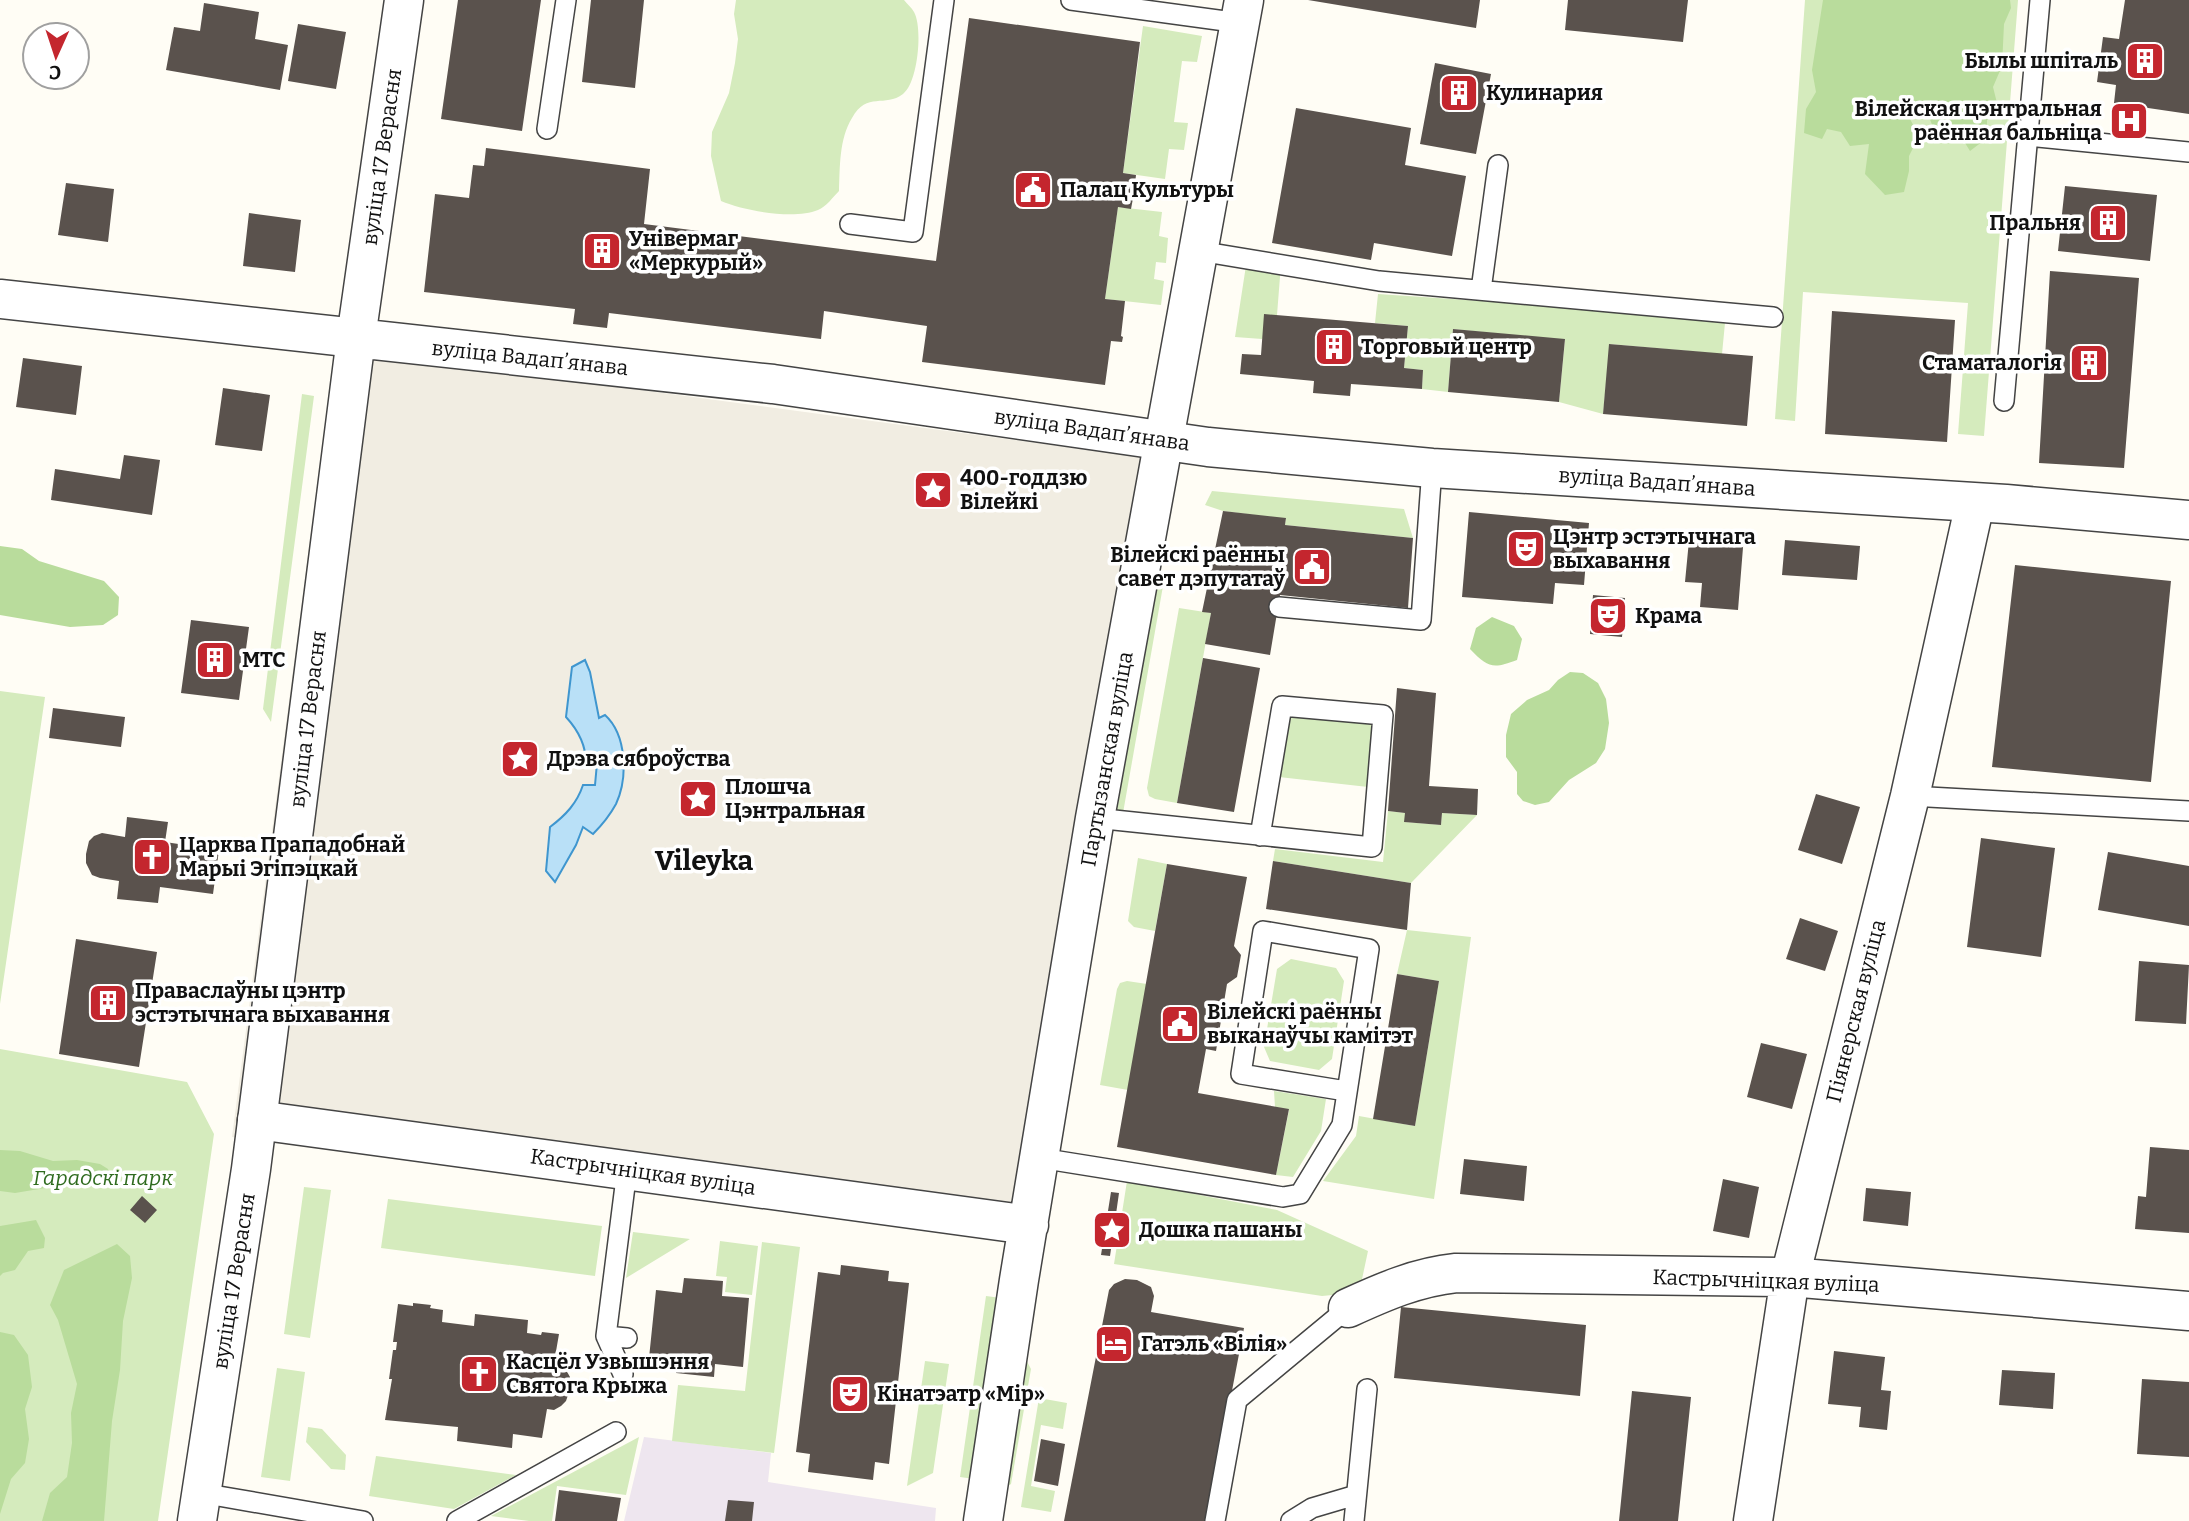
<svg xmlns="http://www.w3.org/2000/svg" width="2189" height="1521" font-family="Bitter,serif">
<rect width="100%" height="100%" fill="#fffdf5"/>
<!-- industrial -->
<path fill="#eee6ef" d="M 644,1437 L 771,1453 L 768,1482 L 936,1508 L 935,1521 L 624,1521 Z"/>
<!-- green -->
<path fill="#d5ebbd" d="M 736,0 L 904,0 C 907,4 912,8 914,12 C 923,28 918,83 903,94 C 885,108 867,91 852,118 C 839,139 840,167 839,191 C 833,197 826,207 818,210 C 794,220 745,211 721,201 L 711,156 L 712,132 L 729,93 L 735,63 L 738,39 L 734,14 Z
M 1805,0 L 2018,0 L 1984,436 L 1958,434 L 1968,303 L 1803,292 L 1795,421 L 1775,419 Z
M 1143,26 L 1202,36 L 1197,62 L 1182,61 L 1174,122 L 1188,123 L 1184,150 L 1169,149 L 1165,179 L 1123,173 Z
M 1118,207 L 1162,212 L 1159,236 L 1168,238 L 1166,263 L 1156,262 L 1154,279 L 1164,281 L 1161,305 L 1105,299 Z
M 1247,259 L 1281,264 L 1277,315 L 1262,339 L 1235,337 Z
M 1378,294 L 1512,303 L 1725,323 L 1722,354 L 1610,344 L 1603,414 L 1559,402 L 1565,340 L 1453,329 L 1448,392 L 1422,389 L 1423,370 L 1404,368 L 1408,326 L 1375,323 Z
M 302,394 L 314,396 L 271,722 L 263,709 Z
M 1212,491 L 1404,509 L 1413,538 L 1285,525 L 1286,519 L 1223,511 L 1205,505 Z
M 1157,579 L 1163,586 L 1123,813 L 1115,812 Z
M 1179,608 L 1211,613 L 1177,803 L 1155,799 L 1149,796 L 1147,788 Z
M 0,691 L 45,697 L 0,1004 Z
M 1282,706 L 1383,715 L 1377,788 L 1270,776 Z
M 1388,811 L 1405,813 L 1405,822 L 1441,825 L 1442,813 L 1477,815 L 1411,883 L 1273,861 L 1275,849 L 1383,862 Z
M 1138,858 L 1167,864 L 1155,931 L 1134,927 L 1128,921 Z
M 1407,930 L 1471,937 L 1434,1199 L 1323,1181 L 1356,1136 L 1359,1116 L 1415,1126 L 1439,981 L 1397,974 Z
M 1291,959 L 1336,968 L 1344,981 L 1332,1059 L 1319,1070 L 1270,1061 L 1264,1047 L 1277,969 Z
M 1127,981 L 1147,984 L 1128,1090 L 1100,1085 L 1117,989 L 1120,983 Z
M 0,1049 L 187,1082 L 214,1134 L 158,1521 L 0,1521 Z
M 1274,1091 L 1326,1099 L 1321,1131 L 1293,1177 L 1276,1175 L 1289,1110 L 1275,1107 Z
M 1127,1181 L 1277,1210 L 1368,1251 L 1361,1284 L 1343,1294 L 1322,1296 L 1114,1264 Z
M 304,1187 L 331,1190 L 310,1338 L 284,1334 Z
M 388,1199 L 602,1226 L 595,1276 L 381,1248 Z
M 633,1232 L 690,1239 L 626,1278 Z
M 720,1241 L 758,1246 L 752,1295 L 725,1292 L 727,1277 L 716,1276 Z
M 762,1242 L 800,1247 L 774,1453 L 672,1441 L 678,1385 L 745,1391 Z
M 986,1296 L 1001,1298 L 974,1479 L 960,1477 Z
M 1024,1356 L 1031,1369 L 1011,1484 L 1003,1489 Z
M 925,1361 L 949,1364 L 933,1473 L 907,1486 Z
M 277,1368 L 305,1372 L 290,1481 L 261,1477 Z
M 1039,1398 L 1067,1403 L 1063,1429 L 1041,1425 L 1031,1486 L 1055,1491 L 1051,1512 L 1021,1507 Z
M 308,1427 L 322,1429 L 346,1455 L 345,1470 L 331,1469 L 306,1442 Z
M 639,1437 L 626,1495 L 557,1486 L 552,1521 L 529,1521 L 491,1516 Z
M 376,1456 L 516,1475 L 454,1509 L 369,1496 Z"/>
<!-- forest -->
<path fill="#b9dc9c" d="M 1823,0 L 2010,0 L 2011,8 L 2004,24 L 2002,66 L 1993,87 L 1998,107 L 1987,120 L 1987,138 L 1970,151 L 1957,130 L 1933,127 L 1925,107 L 1910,119 L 1919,136 L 1909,156 L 1909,171 L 1904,192 L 1885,195 L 1865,174 L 1869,144 L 1850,146 L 1841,132 L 1827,129 L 1822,139 L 1804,133 L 1806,109 L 1816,92 L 1812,70 Z
M 0,546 L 22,549 L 39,561 L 104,581 L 119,597 L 118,615 L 103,625 L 70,627 L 0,615 Z
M 1492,617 L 1514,626 L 1522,639 L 1517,660 C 1493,669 1488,668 1470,649 L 1476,628 Z
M 1570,672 L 1583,673 L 1598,683 L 1606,699 L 1609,723 L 1605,749 L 1596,763 L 1569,780 L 1549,802 L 1535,805 L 1523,801 L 1517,794 L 1517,772 L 1506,757 L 1506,735 L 1511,714 L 1527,700 L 1549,690 L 1558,680 Z
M 0,1150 L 20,1151 L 53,1161 L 77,1160 L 100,1164 L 108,1169 L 111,1179 L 100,1185 L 79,1188 L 63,1185 L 15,1193 L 0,1191 Z
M 36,1220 L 45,1238 L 44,1248 L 28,1251 L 15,1270 L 3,1273 L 0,1276 L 0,1226 Z
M 117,1244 L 130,1256 L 132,1278 L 123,1321 L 120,1370 L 112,1421 L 104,1521 L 42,1521 L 50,1493 L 67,1477 L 72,1443 L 71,1413 L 77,1384 L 58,1320 L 50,1305 L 64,1270 Z
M 0,1332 L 14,1335 L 28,1355 L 32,1387 L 25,1409 L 29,1439 L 25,1463 L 11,1479 L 0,1514 Z"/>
<!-- plaza -->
<path fill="#f1ede2" d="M 335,349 L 1178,462 L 1041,1245 L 232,1137 Z"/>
<!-- water -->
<path fill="#b9e0f7" stroke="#3f96cf" stroke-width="2" d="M 585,660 L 590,672 L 599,718 L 605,715 C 627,735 628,778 616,804 C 610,815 602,825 593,834 L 583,827 L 576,845 L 555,882 L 546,871 L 550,827 C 566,815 577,803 583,785 L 595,785 L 597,763 L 586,763 C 586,744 578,730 566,717 L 572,667 Z"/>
<!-- building -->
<path fill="#5a524d" d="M 458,0 L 541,0 L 522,131 L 441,119 Z
M 591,0 L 644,0 L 635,88 L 582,82 Z
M 1308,0 L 1480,0 L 1476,28 Z
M 1568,0 L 1688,0 L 1683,42 L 1565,30 Z
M 2125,0 L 2189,0 L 2189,114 L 2114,103 L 2116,85 L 2097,82 L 2103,37 L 2119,39 Z
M 204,3 L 259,12 L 255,39 L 288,45 L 280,90 L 166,70 L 174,27 L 200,31 Z
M 969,18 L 1140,42 L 1123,173 L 1136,175 L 1134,193 L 1131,209 L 1118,207 L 1105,299 L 1125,301 L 1121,336 L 1123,337 L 1122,342 L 1111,341 L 1105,385 L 922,362 L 927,326 L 824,311 L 821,339 L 609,313 L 607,328 L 573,324 L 575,309 L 424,292 L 435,194 L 469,198 L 473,165 L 484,166 L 486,148 L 650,169 L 644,224 L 936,261 Z
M 298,24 L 346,32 L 336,89 L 288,81 Z
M 1435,63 L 1491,74 L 1476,154 L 1420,144 Z
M 1296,108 L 1411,128 L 1405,165 L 1466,176 L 1452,256 L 1374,243 L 1371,260 L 1272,243 Z
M 66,183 L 114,189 L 108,242 L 58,235 Z
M 2065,186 L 2157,195 L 2150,261 L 2058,251 Z
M 249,213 L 301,220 L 295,272 L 243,266 Z
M 2050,271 L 2139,278 L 2124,468 L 2039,463 Z
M 1832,311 L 1955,320 L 1947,442 L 1825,434 Z
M 1264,314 L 1408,326 L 1404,368 L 1423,370 L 1422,389 L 1351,384 L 1350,396 L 1313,393 L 1314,381 L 1240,374 L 1242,354 L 1261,355 Z
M 1453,329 L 1565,339 L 1559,402 L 1448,392 Z
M 1609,344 L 1753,356 L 1747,426 L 1603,414 Z
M 23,358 L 82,366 L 76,415 L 16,407 Z
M 223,388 L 270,395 L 262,451 L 215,445 Z
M 124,455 L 160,460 L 152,515 L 51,500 L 55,469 L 120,479 Z
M 1223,511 L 1286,518 L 1285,525 L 1413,538 L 1408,608 L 1280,595 L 1270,655 L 1205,644 L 1211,613 L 1202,612 Z
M 1469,512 L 1589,523 L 1584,585 L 1555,583 L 1553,604 L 1462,597 Z
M 1690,530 L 1744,535 L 1738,610 L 1700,607 L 1702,583 L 1685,582 Z
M 1785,540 L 1860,546 L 1857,580 L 1782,575 Z
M 2015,565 L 2171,581 L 2151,782 L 1992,767 Z
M 1593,595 L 1625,598 L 1622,637 L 1590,634 Z
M 191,620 L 249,627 L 239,700 L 181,693 Z
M 1203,658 L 1260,668 L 1234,812 L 1177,803 Z
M 1397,688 L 1436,693 L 1429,786 L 1478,789 L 1477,815 L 1442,813 L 1441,825 L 1404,822 L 1405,813 L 1388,811 Z
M 53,708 L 125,717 L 121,747 L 49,738 Z
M 1816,794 L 1860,807 L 1842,864 L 1798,850 Z
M 127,817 L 168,822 L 165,842 L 219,850 L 213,894 L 160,887 L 158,903 L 117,899 L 119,881 L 100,878 L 92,875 L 86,863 L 86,854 L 89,841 L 94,836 L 102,833 L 125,837 Z
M 1981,838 L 2055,848 L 2041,957 L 1967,947 Z
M 2108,852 L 2189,866 L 2189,926 L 2098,910 Z
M 1273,861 L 1411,883 L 1407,930 L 1266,909 Z
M 1167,864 L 1247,877 L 1234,946 L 1241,955 L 1237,977 L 1227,984 L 1216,1051 L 1206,1049 L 1198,1093 L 1289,1109 L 1276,1175 L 1117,1147 Z
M 1800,918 L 1838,931 L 1825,971 L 1786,959 Z
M 76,939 L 157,952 L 139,1067 L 59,1054 Z
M 2139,961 L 2189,965 L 2186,1024 L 2135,1021 Z
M 1397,974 L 1439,981 L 1415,1126 L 1373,1119 Z
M 1761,1043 L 1807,1054 L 1792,1109 L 1747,1097 Z
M 2150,1147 L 2189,1150 L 2189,1233 L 2135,1229 L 2138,1196 L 2146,1197 Z
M 1464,1159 L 1527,1166 L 1524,1201 L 1460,1194 Z
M 1723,1179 L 1759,1187 L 1749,1238 L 1713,1231 Z
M 1866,1188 L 1911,1192 L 1908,1226 L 1863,1221 Z
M 1111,1192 L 1119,1193 L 1110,1256 L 1101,1255 Z
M 142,1196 L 157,1210 L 145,1223 L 130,1210 Z
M 841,1265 L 889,1271 L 888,1281 L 909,1283 L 889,1464 L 875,1462 L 873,1480 L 808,1472 L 810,1454 L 796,1452 L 818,1272 L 840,1275 Z
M 684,1278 L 723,1281 L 722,1296 L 749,1298 L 743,1367 L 715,1364 L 714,1377 L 676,1373 L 677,1361 L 649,1358 L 656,1290 L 682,1293 Z
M 1125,1279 L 1137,1280 L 1151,1287 L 1154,1296 L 1151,1312 L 1244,1328 L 1207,1521 L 1064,1521 L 1109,1290 L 1114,1284 Z
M 413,1303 L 431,1305 L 430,1308 L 443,1310 L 442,1322 L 474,1326 L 475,1314 L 528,1320 L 527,1333 L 541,1335 L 542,1332 L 559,1334 L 554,1363 L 561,1364 L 566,1370 L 570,1377 L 570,1389 L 566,1401 L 561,1406 L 554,1410 L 547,1409 L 542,1438 L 513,1434 L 512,1448 L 457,1441 L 458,1427 L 385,1420 L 392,1379 L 389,1379 L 393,1350 L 396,1350 L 397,1342 L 393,1342 L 398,1304 L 413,1306 Z
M 1401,1307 L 1586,1325 L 1580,1396 L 1394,1378 Z
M 1834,1351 L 1885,1357 L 1881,1390 L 1891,1391 L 1887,1430 L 1859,1427 L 1861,1407 L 1828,1404 Z
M 2002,1370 L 2055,1373 L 2053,1409 L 1999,1405 Z
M 2142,1379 L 2189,1382 L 2189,1457 L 2137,1454 Z
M 1632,1391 L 1691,1397 L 1678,1521 L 1619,1521 Z
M 1041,1439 L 1065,1444 L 1058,1486 L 1034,1481 Z
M 559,1490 L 621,1498 L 617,1521 L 555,1521 Z
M 728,1500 L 754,1502 L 752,1521 L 725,1521 Z"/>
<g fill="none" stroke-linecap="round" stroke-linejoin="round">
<!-- service casing -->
<g stroke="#444" stroke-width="22">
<path id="service" d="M 1071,0 L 1240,23
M 547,129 L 566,0
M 2028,136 L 2189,152
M 850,224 L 913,232 L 944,0
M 1199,251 L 1379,281 L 1773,317
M 1481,290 L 1498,165
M 2004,401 L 2040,0
M 1279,607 L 1421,620 L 1432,468
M 1910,796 L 2189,811
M 1095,818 L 1372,847 L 1383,715 L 1282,706 L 1260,836
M 1040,1158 L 1283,1197 L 1300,1194 L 1342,1125 L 1369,949 L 1263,931 L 1241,1074 L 1346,1091
M 627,1170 L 606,1336 L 627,1338
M 606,1336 L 623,1374
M 201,1493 L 363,1521
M 457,1521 L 616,1432
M 1215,1521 L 1237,1400 L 1348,1308
M 1291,1521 L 1312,1508 L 1356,1495
M 1354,1521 L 1367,1389"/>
</g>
<!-- minor casing -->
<g stroke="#444" stroke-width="41">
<path id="minor" d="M 0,299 L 356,338
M 257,1120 L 1029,1225
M 1348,1308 C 1383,1292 1417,1277 1456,1273 L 1790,1277 L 2189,1311
M 983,1521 L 1019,1280 L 1095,818 L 1244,0
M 1753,1521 L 1790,1277 L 1910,796 L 1975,503"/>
</g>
<!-- tertiary casing -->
<g stroke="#444" stroke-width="41">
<path id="tertiary" d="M 356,338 L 773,384 L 1208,447 L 1432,468 L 2006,504 L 2189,520
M 197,1521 L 251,1169 L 356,338 L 404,0"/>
</g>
<!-- service -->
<use href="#service" stroke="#fff" stroke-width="19"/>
<!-- minor -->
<use href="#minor" stroke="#fff" stroke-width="38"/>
<!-- tertiary -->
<use href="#tertiary" stroke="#fff" stroke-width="38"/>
</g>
<!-- icons -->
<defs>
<g id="building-square" transform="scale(2.0125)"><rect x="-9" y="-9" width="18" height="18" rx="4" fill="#c4262e" stroke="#fff"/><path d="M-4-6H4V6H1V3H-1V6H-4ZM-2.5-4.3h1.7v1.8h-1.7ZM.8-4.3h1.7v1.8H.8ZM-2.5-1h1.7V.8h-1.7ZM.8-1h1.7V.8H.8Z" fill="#fff"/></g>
<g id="hospital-square" transform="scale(2.0125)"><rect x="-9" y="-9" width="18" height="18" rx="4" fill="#c4262e" stroke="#fff"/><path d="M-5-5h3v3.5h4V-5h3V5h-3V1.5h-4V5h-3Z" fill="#fff"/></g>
<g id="civic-square" transform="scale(2.0125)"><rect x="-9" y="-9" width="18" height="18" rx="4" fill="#c4262e" stroke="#fff"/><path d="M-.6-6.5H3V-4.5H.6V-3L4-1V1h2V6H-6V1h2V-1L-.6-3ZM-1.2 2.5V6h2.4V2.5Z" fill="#fff"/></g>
<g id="sight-square" transform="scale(2.0125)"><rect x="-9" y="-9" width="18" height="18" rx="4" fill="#c4262e" stroke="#fff"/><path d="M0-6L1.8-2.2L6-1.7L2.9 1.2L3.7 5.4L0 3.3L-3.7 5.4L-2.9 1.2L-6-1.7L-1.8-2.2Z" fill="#fff"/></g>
<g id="theatre-square" transform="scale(2.0125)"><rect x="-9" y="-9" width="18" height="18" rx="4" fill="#c4262e" stroke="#fff"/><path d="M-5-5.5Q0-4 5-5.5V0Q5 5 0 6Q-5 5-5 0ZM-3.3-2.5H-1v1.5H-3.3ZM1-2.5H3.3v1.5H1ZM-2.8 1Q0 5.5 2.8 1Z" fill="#fff"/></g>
<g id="church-square" transform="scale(2.0125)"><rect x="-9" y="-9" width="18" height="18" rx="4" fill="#c4262e" stroke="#fff"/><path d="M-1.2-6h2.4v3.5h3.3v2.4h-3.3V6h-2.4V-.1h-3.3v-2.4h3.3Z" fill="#fff"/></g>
<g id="hotel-square" transform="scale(2.0125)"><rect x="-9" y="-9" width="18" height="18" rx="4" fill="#c4262e" stroke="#fff"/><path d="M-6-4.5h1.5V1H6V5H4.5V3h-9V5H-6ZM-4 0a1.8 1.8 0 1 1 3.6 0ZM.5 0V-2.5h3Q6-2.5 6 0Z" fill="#fff"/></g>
</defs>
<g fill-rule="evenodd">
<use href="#building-square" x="2145" y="61"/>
<use href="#building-square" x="1459" y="93"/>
<use href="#hospital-square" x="2129" y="121"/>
<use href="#civic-square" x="1033" y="190"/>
<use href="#building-square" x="2108" y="223"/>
<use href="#building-square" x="602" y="251"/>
<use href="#building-square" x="1334" y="347"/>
<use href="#building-square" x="2089" y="363"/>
<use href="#sight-square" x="933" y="490"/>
<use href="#theatre-square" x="1526" y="549"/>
<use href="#civic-square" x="1312" y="567"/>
<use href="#theatre-square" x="1608" y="616"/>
<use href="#building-square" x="215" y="660"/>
<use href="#sight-square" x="520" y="759"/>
<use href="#sight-square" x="698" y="799"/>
<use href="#church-square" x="152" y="857"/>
<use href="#building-square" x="108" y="1003"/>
<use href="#civic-square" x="1180" y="1024"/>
<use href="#sight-square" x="1112" y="1230"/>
<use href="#hotel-square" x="1114" y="1344"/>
<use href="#church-square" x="479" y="1374"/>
<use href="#theatre-square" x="850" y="1394"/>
</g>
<g text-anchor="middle" stroke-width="7" stroke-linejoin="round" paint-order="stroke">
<!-- poi labels -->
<g font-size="21" font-weight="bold" fill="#111" stroke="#fff" text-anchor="start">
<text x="2118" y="68" text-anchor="end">Былы шпіталь</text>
<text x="1486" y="100">Кулинария</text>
<text x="2102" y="116" text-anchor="end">Вілейская цэнтральная<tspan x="2102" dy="24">раённая бальніца</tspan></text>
<text x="1060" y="197">Палац Культуры</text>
<text x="2081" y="230" text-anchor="end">Пральня</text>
<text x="629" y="246">Універмаг<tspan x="629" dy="24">«Меркурый»</tspan></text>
<text x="1361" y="354">Торговый центр</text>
<text x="2062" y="370" text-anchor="end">Стаматалогія</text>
<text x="960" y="485">400-годдзю<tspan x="960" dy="24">Вілейкі</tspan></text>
<text x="1553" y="544">Цэнтр эстэтычнага<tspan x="1553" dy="24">выхавання</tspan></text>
<text x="1285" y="562" text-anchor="end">Вілейскі раённы<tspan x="1285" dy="24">савет дэпутатаў</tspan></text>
<text x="1635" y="623">Крама</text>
<text x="242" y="667">МТС</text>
<text x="547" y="766">Дрэва сяброўства</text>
<text x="725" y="794">Плошча<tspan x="725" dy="24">Цэнтральная</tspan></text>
<text x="179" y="852">Царква Прападобнай<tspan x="179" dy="24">Марыі Эгіпэцкай</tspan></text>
<text x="135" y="998">Праваслаўны цэнтр<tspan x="135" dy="24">эстэтычнага выхавання</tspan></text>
<text x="1207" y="1019">Вілейскі раённы<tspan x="1207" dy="24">выканаўчы камітэт</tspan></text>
<text x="1139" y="1237">Дошка пашаны</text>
<text x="1141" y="1351">Гатэль «Вілія»</text>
<text x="506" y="1369">Касцёл Узвышэння<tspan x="506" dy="24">Святога Крыжа</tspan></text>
<text x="877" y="1401">Кінатэатр «Мір»</text>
</g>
<!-- street labels -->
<g font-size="21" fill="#111" stroke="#fff">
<text transform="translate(382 157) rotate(-82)" y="7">вуліца 17 Верасня</text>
<text transform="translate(530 358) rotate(6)" y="7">вуліца Вадапʼянава</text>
<text transform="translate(1092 430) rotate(8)" y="7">вуліца Вадапʼянава</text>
<text transform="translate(1657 482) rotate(4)" y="7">вуліца Вадапʼянава</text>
<text transform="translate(308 719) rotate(-83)" y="7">вуліца 17 Верасня</text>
<text transform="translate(1107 759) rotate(-80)" y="7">Партызанская вуліца</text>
<text transform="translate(1856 1011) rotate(-76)" y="7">Піянерская вуліца</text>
<text transform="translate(643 1172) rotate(8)" y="7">Кастрычніцкая вуліца</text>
<text transform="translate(234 1281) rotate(-81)" y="7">вуліца 17 Верасня</text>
<text transform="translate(1766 1281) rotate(2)" y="7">Кастрычніцкая вуліца</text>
</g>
<!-- park labels -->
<g font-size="21" font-style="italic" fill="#2f6b1f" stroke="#fff">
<text x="103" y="1185">Гарадскі парк</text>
</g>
<!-- district labels -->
<g font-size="28" font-weight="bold" fill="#111" stroke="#fff">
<text x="704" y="870">Vileyka</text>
</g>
</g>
<!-- north arrow -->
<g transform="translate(56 56) rotate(183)"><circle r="33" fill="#ffffff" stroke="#a0a0a0" stroke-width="2"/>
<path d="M0-5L12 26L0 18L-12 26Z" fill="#c4262e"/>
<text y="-10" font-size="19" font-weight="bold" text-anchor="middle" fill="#111111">С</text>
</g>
</svg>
